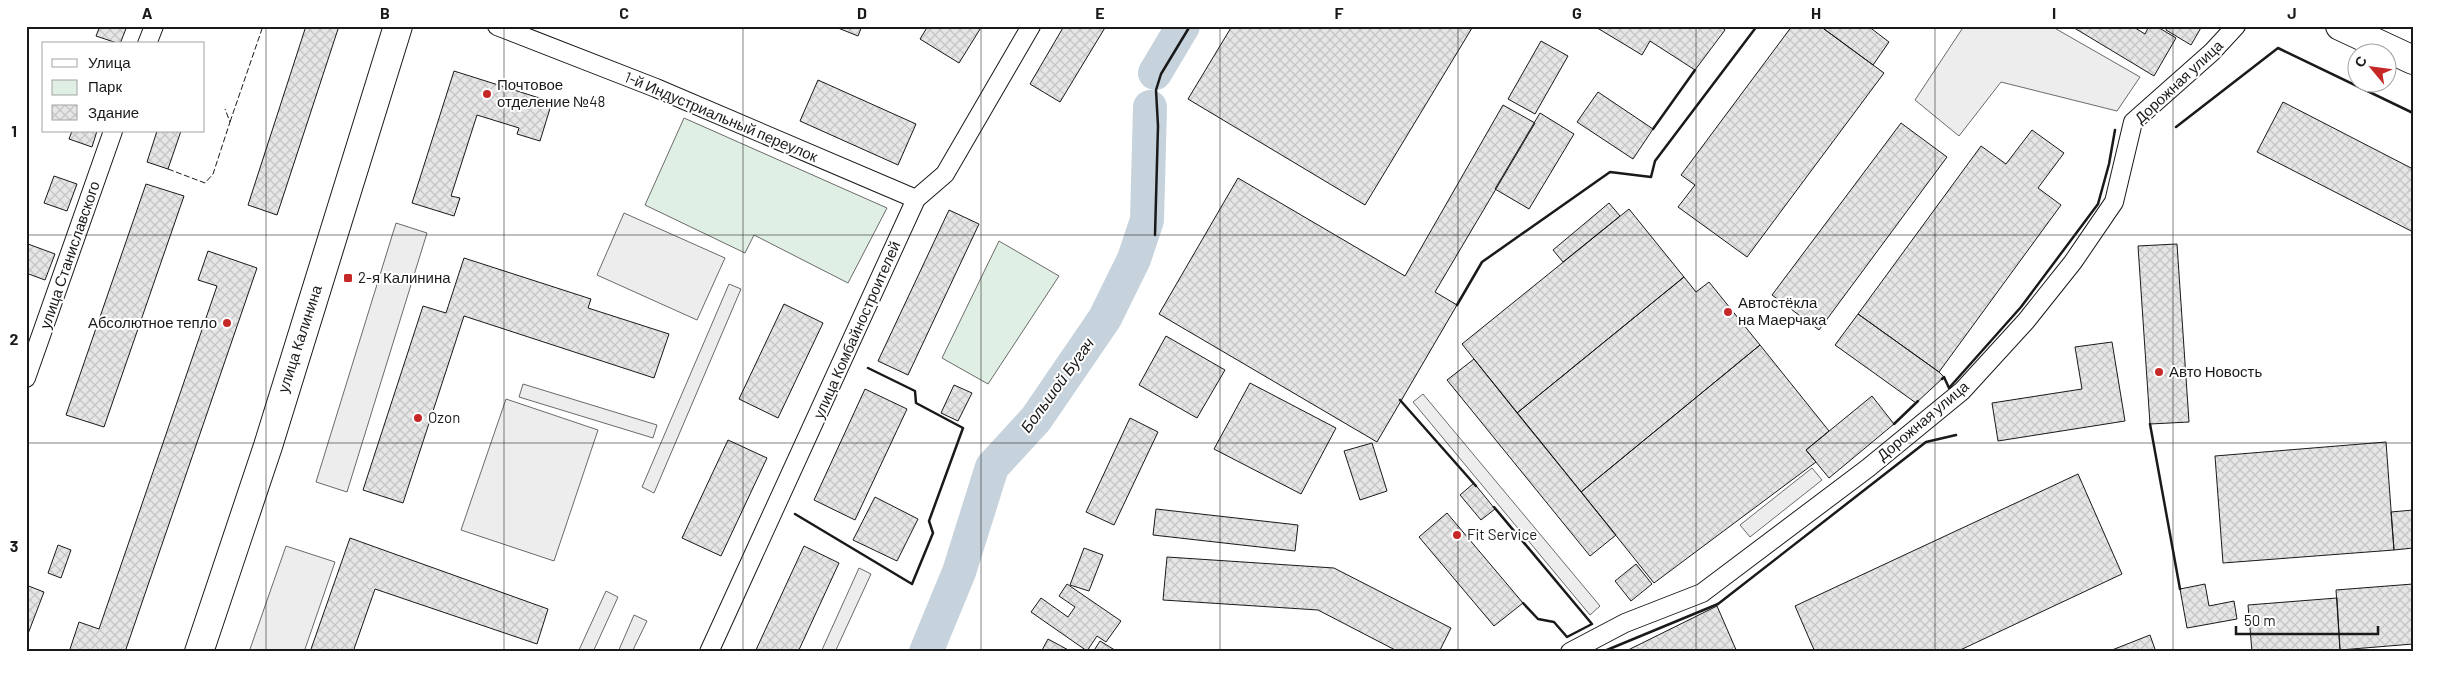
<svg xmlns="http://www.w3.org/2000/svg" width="2439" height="678" font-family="Barlow,sans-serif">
<defs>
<pattern id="building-cross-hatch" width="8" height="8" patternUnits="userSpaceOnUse" patternTransform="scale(1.25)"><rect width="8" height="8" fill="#e6e6e6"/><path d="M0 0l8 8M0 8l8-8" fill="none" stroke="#c5c5c5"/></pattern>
</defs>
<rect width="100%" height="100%" fill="#fff"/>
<!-- green -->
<path fill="#e0efe3" stroke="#6a6a6a" d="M 684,118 L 887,208 L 848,283 L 754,235 L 745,253 L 645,205 Z
M 999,241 L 1059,276 L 988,384 L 942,358 Z"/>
<!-- parking -->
<path fill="#ededed" stroke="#6a6a6a" d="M 1964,26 L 2051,26 L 2140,77 L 2117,111 L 2001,82 L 1959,136 L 1915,100 Z
M 624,213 L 725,258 L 697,320 L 597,275 Z
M 396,223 L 427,233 L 347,492 L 316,482 Z
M 729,284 L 741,289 L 654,493 L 642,487 Z
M 523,384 L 657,425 L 653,438 L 519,397 Z
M 1423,394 L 1600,606 L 1590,615 L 1413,402 Z
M 506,399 L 598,430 L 554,561 L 461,530 Z
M 1812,468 L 1822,480 L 1750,537 L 1740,525 Z
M 286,546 L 335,562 L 304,652 L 249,652 Z
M 859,568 L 871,574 L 835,652 L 821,652 Z
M 606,591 L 618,597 L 593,652 L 584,652 L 579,650 Z
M 634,615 L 647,621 L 632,652 L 618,652 Z"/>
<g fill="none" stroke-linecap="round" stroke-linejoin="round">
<!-- river -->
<path stroke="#c6d2dc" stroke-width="34" d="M 1155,73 L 1183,26
M 926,652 L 959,572 L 992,467 L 1036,419 L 1105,318 L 1134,259 L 1147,220 L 1150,107"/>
</g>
<!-- building -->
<path fill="url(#building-cross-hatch)" stroke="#1a1a1a" d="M 100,26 L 127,26 L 120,44 L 96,36 Z
M 306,26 L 339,26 L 277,215 L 248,205 Z
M 839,26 L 862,26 L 858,36 L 838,28 Z
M 928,26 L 982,26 L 959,63 L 920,39 Z
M 1064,26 L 1106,26 L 1060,102 L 1030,84 Z
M 1232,26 L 1469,26 L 1472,28 L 1365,205 L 1188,99 Z
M 1594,26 L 1720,26 L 1725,30 L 1695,70 L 1650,41 L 1642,55 Z
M 1792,26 L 1820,26 L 1884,73 L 1747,257 L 1678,207 L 1695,185 L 1681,175 Z
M 1820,26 L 1868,26 L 1889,42 L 1873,65 Z
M 2071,26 L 2132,26 L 2145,34 L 2149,26 L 2156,26 L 2176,38 L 2154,76 Z
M 2168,26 L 2202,26 L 2191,45 L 2166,30 Z
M 1541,41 L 1568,56 L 1535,114 L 1508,99 Z
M 454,71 L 552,102 L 540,141 L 517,134 L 519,128 L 477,115 L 451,196 L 460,198 L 454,216 L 412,203 Z
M 818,80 L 916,124 L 898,165 L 800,121 Z
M 1598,92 L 1653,129 L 1633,159 L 1577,122 Z
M 2283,102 L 2413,169 L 2413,232 L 2257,152 Z
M 1503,105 L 1535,123 L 1435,292 L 1457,305 L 1377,442 L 1159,314 L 1238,178 L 1405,276 Z
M 1540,113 L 1574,134 L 1529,209 L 1495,189 Z
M 1901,123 L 1947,157 L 1819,330 L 1772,295 Z
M 2032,130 L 2064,153 L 2038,188 L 2061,205 L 1939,372 L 1858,314 L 1981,146 L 2006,164 Z
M 72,131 L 97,131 L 92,147 L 69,139 Z
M 157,131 L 181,131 L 168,169 L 147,162 Z
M 54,176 L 77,184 L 67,211 L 44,203 Z
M 146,184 L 184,196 L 104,427 L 66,415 Z
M 1609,203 L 1620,216 L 1563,262 L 1553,250 Z
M 1629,209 L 1684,277 L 1517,413 L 1462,344 Z
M 949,210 L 979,224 L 908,375 L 878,361 Z
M 28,244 L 55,254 L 45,280 L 26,273 Z
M 2177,244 L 2189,422 L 2150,424 L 2138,246 Z
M 208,251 L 257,268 L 125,652 L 69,652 L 79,622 L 99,629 L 217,286 L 198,280 Z
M 464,258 L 591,299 L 588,308 L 669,334 L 654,378 L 464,316 L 403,503 L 363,490 L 423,306 L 446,313 Z
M 1684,277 L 1696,292 L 1709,282 L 1760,345 L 1581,492 L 1517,413 Z
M 784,304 L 823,323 L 778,418 L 739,399 Z
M 1858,314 L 1939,372 L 1944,377 L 1916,403 L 1835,345 Z
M 1166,336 L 1225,370 L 1197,418 L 1139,385 Z
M 2112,342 L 2125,421 L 1998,441 L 1992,403 L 2082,389 L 2075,347 Z
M 1760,345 L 1829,431 L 1806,450 L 1816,462 L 1654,583 L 1581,492 Z
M 1474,359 L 1616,535 L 1590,556 L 1447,380 Z
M 1250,383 L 1336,428 L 1301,494 L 1214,449 Z
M 954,385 L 972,393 L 958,421 L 941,413 Z
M 865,389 L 907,409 L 855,520 L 814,500 Z
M 1872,396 L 1894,424 L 1829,478 L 1806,450 Z
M 1130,418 L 1158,432 L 1114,525 L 1086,512 Z
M 728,440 L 767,458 L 721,556 L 682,538 Z
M 2386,442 L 2394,550 L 2223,563 L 2215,456 Z
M 1372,443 L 1387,491 L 1360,500 L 1344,451 Z
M 2078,474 L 2122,574 L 1956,652 L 1815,652 L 1795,606 Z
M 1474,483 L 1495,509 L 1481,520 L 1460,495 Z
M 875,497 L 918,519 L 897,561 L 853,540 Z
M 1156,509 L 1298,525 L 1295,551 L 1153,535 Z
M 2413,510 L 2413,548 L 2394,550 L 2391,512 Z
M 1447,513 L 1523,603 L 1494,626 L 1419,537 Z
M 350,538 L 548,609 L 537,644 L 375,589 L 353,652 L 310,652 Z
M 58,545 L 71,550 L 61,578 L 48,573 Z
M 804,546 L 839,563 L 798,652 L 755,652 Z
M 1084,548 L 1103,555 L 1089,591 L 1070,585 Z
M 1167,557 L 1334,568 L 1451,628 L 1439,652 L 1399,652 L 1318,610 L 1163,600 Z
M 1636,564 L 1652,584 L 1631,601 L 1615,581 Z
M 1067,584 L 1121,621 L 1106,642 L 1097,636 L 1087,651 L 1031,612 L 1041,598 L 1068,617 L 1075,607 L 1059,596 Z
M 2205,584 L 2209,606 L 2234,601 L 2237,619 L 2187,628 L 2180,589 Z
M 2413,584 L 2413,644 L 2340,650 L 2336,590 Z
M 26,585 L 44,592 L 26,639 Z
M 2337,598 L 2340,650 L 2252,652 L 2248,605 Z
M 1717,606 L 1737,652 L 1624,652 Z
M 2150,635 L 2156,652 L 2107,652 Z
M 1048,639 L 1072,652 L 1041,652 Z
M 1100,641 L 1118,652 L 1093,652 Z"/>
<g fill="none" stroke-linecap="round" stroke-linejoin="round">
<!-- minor casing -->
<g stroke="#1a1a1a" stroke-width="20">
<path id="minor" d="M 497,26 L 656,88 L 916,199
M 147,44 L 154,26
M 26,378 L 113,131
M 709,652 L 916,199 L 945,174 L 1031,26
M 1570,652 L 1625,623 L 1702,593 L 1868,468 L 1962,391 L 2026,321 L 2073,262 L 2114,202 L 2133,122 L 2212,52 L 2236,26"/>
</g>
<!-- primary casing -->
<g stroke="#1a1a1a" stroke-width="30">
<path id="primary" d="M 2340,26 L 2413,60
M 199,652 L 268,446 L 398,26"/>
</g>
<!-- minor -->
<use href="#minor" stroke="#fff" stroke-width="18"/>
<!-- primary -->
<use href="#primary" stroke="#fff" stroke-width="28"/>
<!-- fence -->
<path stroke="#1a1a1a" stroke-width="1" stroke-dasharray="6 2.5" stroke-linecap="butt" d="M 230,122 L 263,26
M 168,169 L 205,183 L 213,174 L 230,122 L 225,109"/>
<!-- wall -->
<path stroke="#1a1a1a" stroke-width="2.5" d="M 2176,127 L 2278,48 L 2413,113
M 1653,129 L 1695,70
M 1155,235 L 1158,126 L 1156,90 L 1161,74 L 1190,26
M 1457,305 L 1482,262 L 1610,172 L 1651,177 L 1655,161 L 1757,26
M 1942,379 L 1944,377 L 1949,388 L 2021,307 L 2098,204 L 2109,164 L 2115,130
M 1400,400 L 1476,486
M 1894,424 L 1918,401
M 2150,424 L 2180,589
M 1494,507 L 1592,624 L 1567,637 L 1554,622 L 1538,619 L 1523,603
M 795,514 L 912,584 L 933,533 L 929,521 L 963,428 L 916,403 L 915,391 L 868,368
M 1602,652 L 1718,604 L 1926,442 L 1956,435"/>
</g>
<!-- grid -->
<path fill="none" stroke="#1a1a1a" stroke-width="1" stroke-opacity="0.55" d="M 266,26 L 266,652M 504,26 L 504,652M 743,26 L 743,652M 981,26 L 981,652M 1220,26 L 1220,652M 1458,26 L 1458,652M 1696,26 L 1696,652M 1935,26 L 1935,652M 2173,26 L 2173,652M 26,235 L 2413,235M 26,443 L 2413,443"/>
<!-- markers -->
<g fill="#c62828" stroke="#fff" stroke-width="2">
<circle cx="487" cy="94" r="5"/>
<rect x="343" y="273" width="10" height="10" rx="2.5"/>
<circle cx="1728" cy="312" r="5"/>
<circle cx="227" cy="323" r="5"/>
<circle cx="2159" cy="372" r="5"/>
<circle cx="418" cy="418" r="5"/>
<circle cx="1457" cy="535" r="5"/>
</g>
<g text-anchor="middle" stroke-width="4" stroke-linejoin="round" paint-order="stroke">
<!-- street labels -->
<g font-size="15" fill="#1a1a1a" stroke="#fff">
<text transform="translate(2179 82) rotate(-43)" y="5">Дорожная улица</text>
<text transform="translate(721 117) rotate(23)" y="5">1-й Индустриальный переулок</text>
<text transform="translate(70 255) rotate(-71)" y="5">улица Станиславского</text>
<text transform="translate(857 330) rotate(-66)" y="5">улица Комбайностроителей</text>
<text transform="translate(300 339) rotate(-72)" y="5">улица Калинина</text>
<text transform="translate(1923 421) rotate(-40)" y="5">Дорожная улица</text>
</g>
<!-- poi labels -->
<g font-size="15" fill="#1a1a1a" stroke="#fff" text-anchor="start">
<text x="497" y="90">Почтовое<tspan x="497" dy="17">отделение №48</tspan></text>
<text x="358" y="283">2-я Калинина</text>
<text x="1738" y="308">Автостёкла<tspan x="1738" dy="17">на Маерчака</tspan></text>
<text x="217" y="328" text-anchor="end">Абсолютное тепло</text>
<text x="2169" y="377">Авто Новость</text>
<text x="428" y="423">Ozon</text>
<text x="1467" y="540">Fit Service</text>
</g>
<!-- water labels -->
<g font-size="16" font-style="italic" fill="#1a1a1a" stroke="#fff">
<text transform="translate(1057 385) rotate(-54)" y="6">Большой Бугач</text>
</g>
</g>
<!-- border -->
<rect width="2439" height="678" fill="none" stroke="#ffffff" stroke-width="55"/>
<!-- legend -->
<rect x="42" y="42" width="162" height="90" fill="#ffffff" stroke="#a3a3a3"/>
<rect x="52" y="59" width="25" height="8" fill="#ffffff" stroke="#a3a3a3"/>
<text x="88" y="68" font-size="15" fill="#1a1a1a">Улица</text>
<rect x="52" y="80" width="25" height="15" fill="#e0efe3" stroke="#a3a3a3"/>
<text x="88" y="92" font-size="15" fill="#1a1a1a">Парк</text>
<rect x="52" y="105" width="25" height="15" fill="url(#building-cross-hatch)" stroke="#a3a3a3"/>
<text x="88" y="118" font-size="15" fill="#1a1a1a">Здание</text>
<!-- north arrow -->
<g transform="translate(2372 68) rotate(299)"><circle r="24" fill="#ffffff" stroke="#a3a3a3"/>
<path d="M0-4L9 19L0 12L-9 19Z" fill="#c62828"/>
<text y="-8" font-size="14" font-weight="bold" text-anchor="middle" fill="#1a1a1a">С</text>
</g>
<!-- scale -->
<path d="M2236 626v8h142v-8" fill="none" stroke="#1a1a1a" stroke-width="2.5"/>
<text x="2244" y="626" font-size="15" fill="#1a1a1a" stroke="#ffffff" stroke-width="4" paint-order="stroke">50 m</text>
<rect x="28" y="28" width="2384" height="622" fill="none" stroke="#1a1a1a" stroke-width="2"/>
<g font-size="16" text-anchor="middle" font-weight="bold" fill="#1a1a1a">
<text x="147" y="19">A</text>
<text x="385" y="19">B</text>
<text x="624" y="19">C</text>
<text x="862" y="19">D</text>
<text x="1100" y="19">E</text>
<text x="1339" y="19">F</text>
<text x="1577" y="19">G</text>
<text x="1816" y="19">H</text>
<text x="2054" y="19">I</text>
<text x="2292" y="19">J</text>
<text x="14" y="137">1</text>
<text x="14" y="345">2</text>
<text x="14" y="552">3</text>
</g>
</svg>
